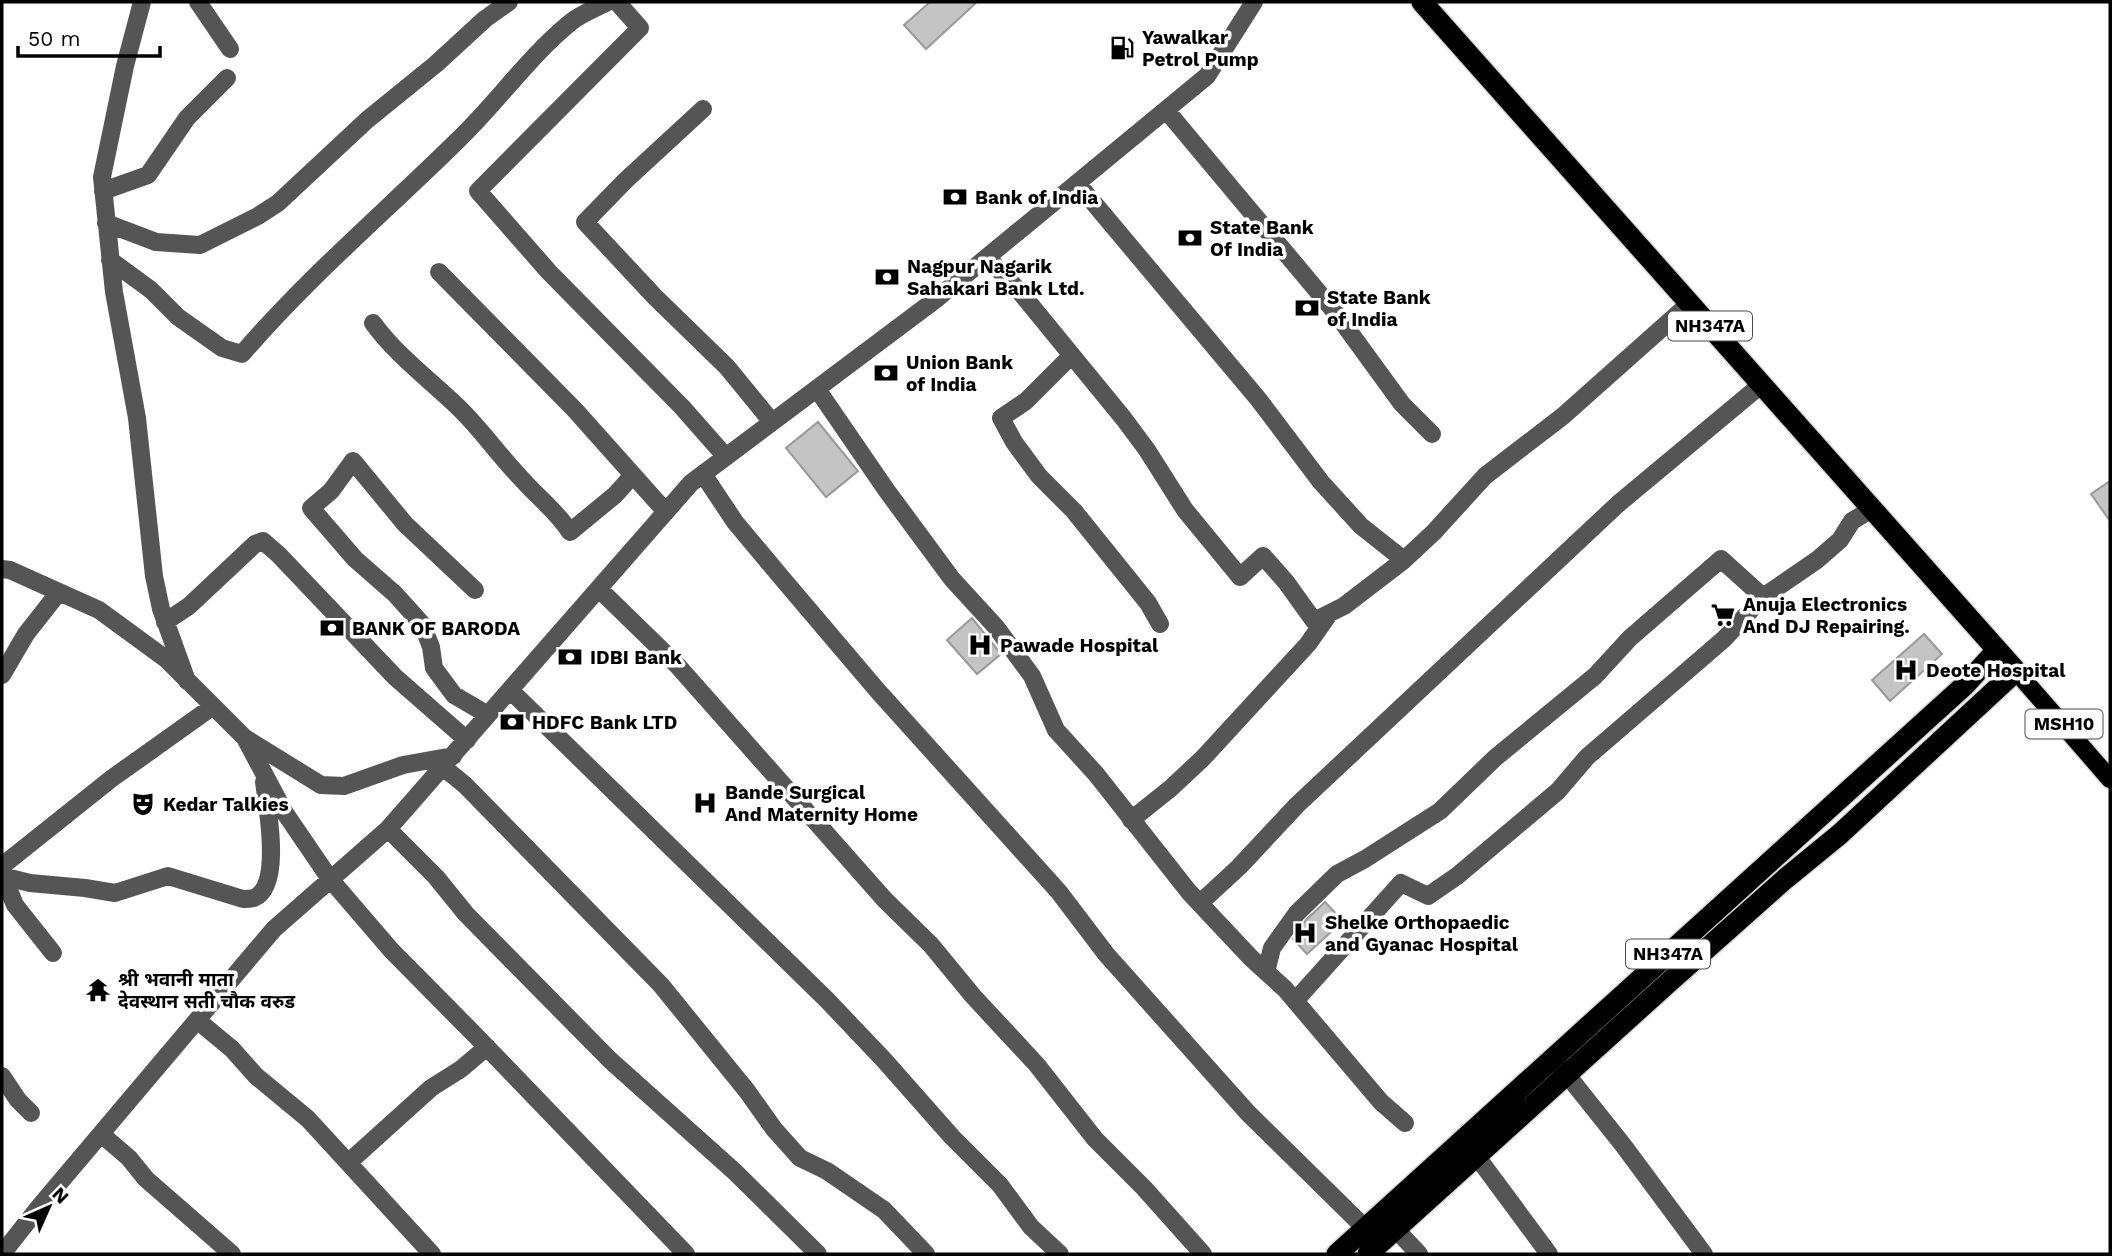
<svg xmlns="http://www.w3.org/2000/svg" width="2112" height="1256" font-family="'Work Sans','Noto Sans Devanagari',sans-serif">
<rect width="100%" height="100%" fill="#fff"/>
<!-- building -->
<path fill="#c4c4c4" stroke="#999" stroke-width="2" d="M 930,2 L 977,2 L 926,49 L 904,25 Z
M 818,422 L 858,471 L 826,497 L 786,448 Z
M 2110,481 L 2110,521 L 2091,494 Z
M 972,618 L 1001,654 L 977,674 L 947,640 Z
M 1924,634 L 1942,654 L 1890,701 L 1872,680 Z
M 1325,902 L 1343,921 L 1307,954 L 1293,939 L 1306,920 Z"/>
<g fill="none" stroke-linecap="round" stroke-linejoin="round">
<!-- major casing -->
<g stroke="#dbdbdb" stroke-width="21">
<path id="major" d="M 2016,671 L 2110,779"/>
</g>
<!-- highway casing -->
<g stroke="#dbdbdb" stroke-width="24">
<path id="highway" d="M 1337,1254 L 1965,685 L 1997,650
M 1368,1254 L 1668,983 L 1785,879 L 1840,834 L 2016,671 L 1422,2"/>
</g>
<!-- minor -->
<path stroke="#555" stroke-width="18" d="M 142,2 L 125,66 L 102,177 L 114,292 L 137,418 L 154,576 L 161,609 L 187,681
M 198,2 L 230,49
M 617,2 L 640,28 L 478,191 L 549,272 L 682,407 L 726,457
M 703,109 L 626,180 L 585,222 L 655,297 L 727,367 L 772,422
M 1166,110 L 1335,312 L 1402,404 L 1432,434
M 1077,183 L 1259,400 L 1321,482 L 1361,526 L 1404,560
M 103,191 L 148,175 L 187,118 L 227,78
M 106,223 L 156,242 L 200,245 L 258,216 L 278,203 L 367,120 L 436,64 L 485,19 L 509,2
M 987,257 L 1020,292 L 1124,419 L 1147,450 L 1185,510 L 1240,577 L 1263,556 L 1286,582 L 1314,621 L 1344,606 L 1404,560 L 1434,532 L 1485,476 L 1563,416 L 1690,303
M 110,260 L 151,290 L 178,317 L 222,348 L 242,354 C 308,277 385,212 457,141 C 497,103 528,57 571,22 C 581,14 596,8 608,2
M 439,272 L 575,410 L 666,512
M 373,323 C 397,356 429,379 458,407 C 480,428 498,454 519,476 C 536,496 556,510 570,532 L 615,495 L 633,475
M 1072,355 L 1026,401 L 1001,418 L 1014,442 L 1039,476 L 1074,511 L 1148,603 L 1160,624
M 817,389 L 887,491 L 952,579 L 996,627 L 1032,676 L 1056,730 L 1096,774 L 1189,892 L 1251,958 L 1285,989 L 1381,1102 L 1405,1123
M 703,474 L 735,522 L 781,577 L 877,690 L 1059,892 L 1106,954 L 1248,1113 L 1365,1228
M 2,569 L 10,570 L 99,610 L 166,659 L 245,738 L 321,785 L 344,786 L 403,765 L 453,756
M 599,589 L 677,665 L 885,900 L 931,945 L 973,996 L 1037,1065 L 1095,1139 L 1144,1188 L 1203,1254
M 475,590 L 405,524 L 353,461 L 331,491 L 311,508 L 355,559 L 395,594 L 422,624 L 431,647 L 434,668 L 454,695 L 488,715
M 165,622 L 189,606 L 255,544 L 263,541 L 279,555 L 395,677 L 467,740
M 2,675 L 26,634 L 59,592
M 510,690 L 827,1000 L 884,1060 L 952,1137 L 1000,1185 L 1031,1227 L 1060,1254
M 245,738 L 285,813 L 330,879 L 391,950 L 475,1035 L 686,1254
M 443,767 L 465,785 L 661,985 L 747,1091 L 774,1129 L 800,1158 L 827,1171 L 884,1210 L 926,1254
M 1131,820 L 1171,788 L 1203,758 L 1308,644 L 1329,614
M 388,829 L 436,877 L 466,914 L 610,1060 L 735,1172 L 818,1254
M 2,866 L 111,779 L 212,707
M 2,876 L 30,883 L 85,888 L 115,893 L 168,876 L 243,899 C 247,899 250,899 254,898 C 283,886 267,806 264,782
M 3,876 L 15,905 L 53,953
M 1200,903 L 1239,867 L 1297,805 L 1618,504 L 1762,384
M 1266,972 L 1272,948 L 1297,913 L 1337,874 L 1365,859 L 1440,811 L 1495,758 L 1595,676 L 1630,638 L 1721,559 L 1763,597 L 1817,560 L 1840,540 L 1852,521 L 1872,509
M 1295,1001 L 1401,883 L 1428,896 L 1457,876 L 1558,791 L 1587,757 L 1724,639 L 1763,597
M 197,1020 L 232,1049 L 256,1076 L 308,1119 L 432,1254
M 1560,1066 L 1623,1145 L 1704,1254
M 2,1076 L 18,1100 L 31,1113
M 101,1134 L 129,1158 L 146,1179 L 232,1254
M 1469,1146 L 1549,1254
M 349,1162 L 431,1088 L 461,1069 L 487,1047
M 1386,1219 L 1419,1254
M 2,1254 L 39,1207 L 274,929 L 388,829 L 691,483 L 935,300 L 1207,76 L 1254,2"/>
<!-- major -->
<use href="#major" stroke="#000" stroke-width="18"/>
<!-- highway -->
<use href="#highway" stroke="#000" stroke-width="21"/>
</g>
<!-- icons -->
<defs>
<g id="fuel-bare" transform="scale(1.89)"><path d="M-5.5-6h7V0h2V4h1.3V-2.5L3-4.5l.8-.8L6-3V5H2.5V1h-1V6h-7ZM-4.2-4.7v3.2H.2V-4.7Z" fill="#000" stroke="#fff" stroke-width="2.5" paint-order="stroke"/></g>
<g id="bank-bare" transform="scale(1.89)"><path d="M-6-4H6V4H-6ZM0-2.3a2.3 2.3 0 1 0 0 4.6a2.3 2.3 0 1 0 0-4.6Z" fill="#000" stroke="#fff" stroke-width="2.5" paint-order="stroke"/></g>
<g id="supermarket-bare" transform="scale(1.89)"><path d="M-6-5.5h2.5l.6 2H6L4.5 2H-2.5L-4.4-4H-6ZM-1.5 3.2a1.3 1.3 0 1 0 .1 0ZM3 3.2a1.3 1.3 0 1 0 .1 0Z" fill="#000" stroke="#fff" stroke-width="2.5" paint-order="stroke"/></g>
<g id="hospital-bare" transform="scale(1.89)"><path d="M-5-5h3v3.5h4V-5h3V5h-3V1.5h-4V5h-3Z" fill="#000" stroke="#fff" stroke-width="2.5" paint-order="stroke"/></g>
<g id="theatre-bare" transform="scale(1.89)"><path d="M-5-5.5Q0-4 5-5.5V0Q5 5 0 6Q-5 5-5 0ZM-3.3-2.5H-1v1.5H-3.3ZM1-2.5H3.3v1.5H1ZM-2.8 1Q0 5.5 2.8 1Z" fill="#000" stroke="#fff" stroke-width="2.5" paint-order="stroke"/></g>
<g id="temple-bare" transform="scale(1.89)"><path d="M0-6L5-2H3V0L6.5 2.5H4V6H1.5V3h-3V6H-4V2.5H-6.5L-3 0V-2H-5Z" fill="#000" stroke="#fff" stroke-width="2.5" paint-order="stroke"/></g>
</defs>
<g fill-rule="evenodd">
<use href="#fuel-bare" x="1122" y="48"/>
<use href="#bank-bare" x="955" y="197"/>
<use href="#bank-bare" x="1190" y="238"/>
<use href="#bank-bare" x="887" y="277"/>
<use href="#bank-bare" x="1307" y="308"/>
<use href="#bank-bare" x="886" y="373"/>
<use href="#supermarket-bare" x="1723" y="615"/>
<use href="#bank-bare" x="332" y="628"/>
<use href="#hospital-bare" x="980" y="645"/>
<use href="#bank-bare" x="570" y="657"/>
<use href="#hospital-bare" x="1906" y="670"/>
<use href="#bank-bare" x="512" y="722"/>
<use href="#hospital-bare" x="705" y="803"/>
<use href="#theatre-bare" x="143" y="804"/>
<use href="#hospital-bare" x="1305" y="933"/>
<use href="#temple-bare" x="98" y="990"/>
</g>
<g text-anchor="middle" stroke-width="7" stroke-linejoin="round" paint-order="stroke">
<!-- shield labels -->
<g fill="#fff" stroke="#4c4c4c" stroke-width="2">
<rect x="1668" y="311.5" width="84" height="29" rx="5"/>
<rect x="2025.5" y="709.5" width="77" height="29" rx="5"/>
<rect x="1626" y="939.5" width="84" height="29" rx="5"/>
</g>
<g font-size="18" font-weight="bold" fill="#000">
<text x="1710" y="332">NH347A</text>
<text x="2064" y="730">MSH10</text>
<text x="1668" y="960">NH347A</text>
</g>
<!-- poi labels -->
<g font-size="19" font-weight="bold" fill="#000" stroke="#fff" text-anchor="start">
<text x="1142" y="44">Yawalkar<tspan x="1142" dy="22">Petrol Pump</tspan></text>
<text x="975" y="204">Bank of India</text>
<text x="1210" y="234">State Bank<tspan x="1210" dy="22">Of India</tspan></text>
<text x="907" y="273">Nagpur Nagarik<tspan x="907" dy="22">Sahakari Bank Ltd.</tspan></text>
<text x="1327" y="304">State Bank<tspan x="1327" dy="22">of India</tspan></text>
<text x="906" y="369">Union Bank<tspan x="906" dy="22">of India</tspan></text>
<text x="1743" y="611">Anuja Electronics<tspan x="1743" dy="22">And DJ Repairing.</tspan></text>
<text x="352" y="635">BANK OF BARODA</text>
<text x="1000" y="652">Pawade Hospital</text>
<text x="590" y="664">IDBI Bank</text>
<text x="1926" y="677">Deote Hospital</text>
<text x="532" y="729">HDFC Bank LTD</text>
<text x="725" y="799">Bande Surgical<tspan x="725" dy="22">And Maternity Home</tspan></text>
<text x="163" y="811">Kedar Talkies</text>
<text x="1325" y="929">Shelke Orthopaedic<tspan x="1325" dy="22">and Gyanac Hospital</tspan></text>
<text x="118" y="986">श्री भवानी माता<tspan x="118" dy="22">देवस्थान सती चौक वरुड</tspan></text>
</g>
</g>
<!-- border -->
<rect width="2112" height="1256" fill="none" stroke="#000000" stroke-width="7"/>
<!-- north arrow -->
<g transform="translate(49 1207) rotate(45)" stroke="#ffffff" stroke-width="5" paint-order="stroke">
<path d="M0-5L12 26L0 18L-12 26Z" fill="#000000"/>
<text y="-10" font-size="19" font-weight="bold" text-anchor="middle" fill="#000000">N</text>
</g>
<!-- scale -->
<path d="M18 46v10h142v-10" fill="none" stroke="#000000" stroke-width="3.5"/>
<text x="28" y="46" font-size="21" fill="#000000" stroke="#ffffff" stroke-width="5" paint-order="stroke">50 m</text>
</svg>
